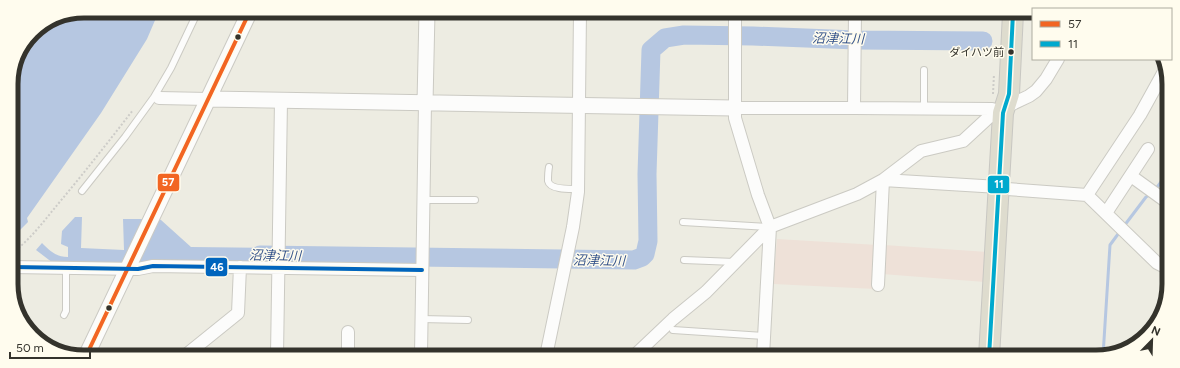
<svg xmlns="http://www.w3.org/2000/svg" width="1180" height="368" font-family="Figtree,'Noto Sans JP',sans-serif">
<rect width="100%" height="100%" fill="#edece2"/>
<!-- industrial -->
<path fill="#eee1d8" d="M 777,239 L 878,245 L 876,289 L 773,284 Z
M 884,245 L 988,252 L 985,282 L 882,274 Z"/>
<!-- water -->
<path fill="#b6c7e1" d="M 84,11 L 159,11 L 147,39 L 101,113 L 27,218 L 28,222 L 17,233 L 13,232 L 11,80 L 33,32 L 57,17 Z
M 75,217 L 82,217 L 81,248 L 124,250 L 123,219 L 158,219 L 161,220 L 191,247 L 275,248 L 283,261 L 145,261 L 136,265 L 53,263 L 36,250 L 42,243 C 50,251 56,257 68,257 L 68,247 L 61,244 L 62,231 Z"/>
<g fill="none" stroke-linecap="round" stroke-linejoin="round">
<!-- stream -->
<path stroke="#b6c7e1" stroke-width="3" d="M 1155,190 L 1167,174
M 1124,226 L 1146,197 L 1151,194
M 1103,356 L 1110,245 L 1121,230"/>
<!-- river -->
<path stroke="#b6c7e1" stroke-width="19" d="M 260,255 L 634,260 L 642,257 L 645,254 L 648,241 L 647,174 L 651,50 L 665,38 L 684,35 L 753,36 L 856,40 L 983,41"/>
<!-- service casing -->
<g stroke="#cbcac3" stroke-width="8">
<path id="service" d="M 924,108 L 924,70
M 549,167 C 548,172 548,177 548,181 C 550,190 570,189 577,189
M 82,191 L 125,137 L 154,97 L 171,68 L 198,11
M 423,200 L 475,200
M 683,222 L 769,227
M 684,260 L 735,262
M 64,315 L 66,311 L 66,268
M 421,319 L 468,320
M 673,330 L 764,336
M 763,351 L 836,356"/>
</g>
<!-- minor casing -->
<g stroke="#cbcac3" stroke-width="14">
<path id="minor" d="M 735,13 L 735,118 L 758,195 L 770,227 L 763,356
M 159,98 L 208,99
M 734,108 L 854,108 L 992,109 L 1002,112
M 854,108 L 855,13
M 1131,176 L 1167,202
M 1087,195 L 1140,115 L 1166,68
M 1106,213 L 1148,149
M 12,267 L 138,269 L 153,266 L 422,270
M 878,285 L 883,180 L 999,187 L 1007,189 L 1087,195 L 1157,263 L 1165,267 L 1167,267
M 186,355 L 238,313 L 240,267
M 277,355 L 281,101
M 348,355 L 348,332
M 421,355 L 425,103
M 546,356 L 573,227 L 578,192 L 580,12
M 634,356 L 673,319 L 706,292 L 770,227 L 857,194 L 883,180 L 921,151 L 963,141 L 989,117 L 1003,113 L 1008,106 L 1029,96 L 1036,91 L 1046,79 L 1058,59"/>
</g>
<!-- tertiary casing -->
<g stroke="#cbcac3" stroke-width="17">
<path id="tertiary" d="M 208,99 L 734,108
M 425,103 L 427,12
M 87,354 L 250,11"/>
</g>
<!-- trunk casing -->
<g stroke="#c8c7c2" stroke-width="22">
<path id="trunk" d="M 989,357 L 1003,113 L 1009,94 L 1013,13"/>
</g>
<!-- path -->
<path stroke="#cdccc8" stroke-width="2" stroke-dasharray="2 2" stroke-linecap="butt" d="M 993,94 L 994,74
M 12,253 C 30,240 44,221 58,204 C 84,173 109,141 133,110"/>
<!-- service -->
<use href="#service" stroke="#fcfcfb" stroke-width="6"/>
<!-- minor -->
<use href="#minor" stroke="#fcfcfb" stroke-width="12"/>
<!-- tertiary -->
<use href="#tertiary" stroke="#fcfcfb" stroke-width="15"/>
<!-- trunk -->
<use href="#trunk" stroke="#dedcce" stroke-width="20"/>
<!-- bus-1 casing -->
<g stroke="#fffcee" stroke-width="7">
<path id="bus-1" d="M 87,354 L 250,11"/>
</g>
<!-- bus-2 casing -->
<g stroke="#fffcee" stroke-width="7">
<path id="bus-2" d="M 989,357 L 1003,113 L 1009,94 L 1013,13"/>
</g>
<!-- bus-3 casing -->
<g stroke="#fffcee" stroke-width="7">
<path id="bus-3" d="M 12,267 L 138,269 L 153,266 L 422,270"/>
</g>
<!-- bus-1 -->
<use href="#bus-1" stroke="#f26522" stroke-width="4"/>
<!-- bus-2 -->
<use href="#bus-2" stroke="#00a9ce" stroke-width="4"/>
<!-- bus-3 -->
<use href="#bus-3" stroke="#0065bd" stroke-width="4"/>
</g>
<!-- markers -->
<g fill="#34332c" stroke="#fffcee" stroke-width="1.5">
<circle cx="238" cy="37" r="3.5"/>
<circle cx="1011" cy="52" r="3.5"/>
<circle cx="109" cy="308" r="3.5"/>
</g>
<g text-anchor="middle" stroke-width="3" stroke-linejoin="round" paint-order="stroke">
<!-- bus labels -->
<g font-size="11" fill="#34332c" stroke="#fffcee" text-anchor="end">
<text x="1004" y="56">ダイハツ前</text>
</g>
<!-- water labels -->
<g font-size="13" font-style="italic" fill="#36548b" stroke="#fffcee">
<text transform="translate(838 38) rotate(1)" y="5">沼津江川</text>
<text transform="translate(275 255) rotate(1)" y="5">沼津江川</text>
<text transform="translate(599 260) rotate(1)" y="5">沼津江川</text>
</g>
</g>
<!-- crop -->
<path d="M0 0H1180V368H0ZM84 18H1096A66 66 0 0 1 1162 84V284A66 66 0 0 1 1096 350H84A66 66 0 0 1 18 284V84A66 66 0 0 1 84 18Z" fill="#fffcee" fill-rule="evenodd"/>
<path fill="none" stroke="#34332c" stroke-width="5" d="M84 18H1096A66 66 0 0 1 1162 84V284A66 66 0 0 1 1096 350H84A66 66 0 0 1 18 284V84A66 66 0 0 1 84 18Z"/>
<g stroke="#fffcee" stroke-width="1.5">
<rect x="157" y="173" width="23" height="19" rx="4" fill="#f26522"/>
<rect x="987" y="175" width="23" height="19" rx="4" fill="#00a9ce"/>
<rect x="205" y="257" width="23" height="20" rx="4" fill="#0065bd"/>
</g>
<g font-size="11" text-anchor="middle" font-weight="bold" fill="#fff">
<text x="168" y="186">57</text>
<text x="999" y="188">11</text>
<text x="217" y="271">46</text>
</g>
<!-- legend -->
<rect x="1032" y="8" width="140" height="52" fill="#fffcee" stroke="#aeaca0"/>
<rect x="1040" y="21" width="20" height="6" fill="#f26522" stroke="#aeaca0"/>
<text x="1068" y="28" font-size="12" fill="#34332c">57</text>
<rect x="1040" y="41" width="20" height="6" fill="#00a9ce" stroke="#aeaca0"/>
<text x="1068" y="48" font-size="12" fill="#34332c">11</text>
<!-- north arrow -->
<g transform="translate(1152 340) rotate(23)" stroke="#fffcee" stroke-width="3" paint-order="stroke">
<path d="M0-3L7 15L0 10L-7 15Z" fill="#34332c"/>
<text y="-6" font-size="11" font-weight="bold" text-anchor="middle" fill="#34332c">N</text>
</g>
<!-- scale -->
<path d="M10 352v6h80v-6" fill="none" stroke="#34332c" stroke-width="2"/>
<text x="16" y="352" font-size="12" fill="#34332c" stroke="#fffcee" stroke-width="3" paint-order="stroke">50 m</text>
</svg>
